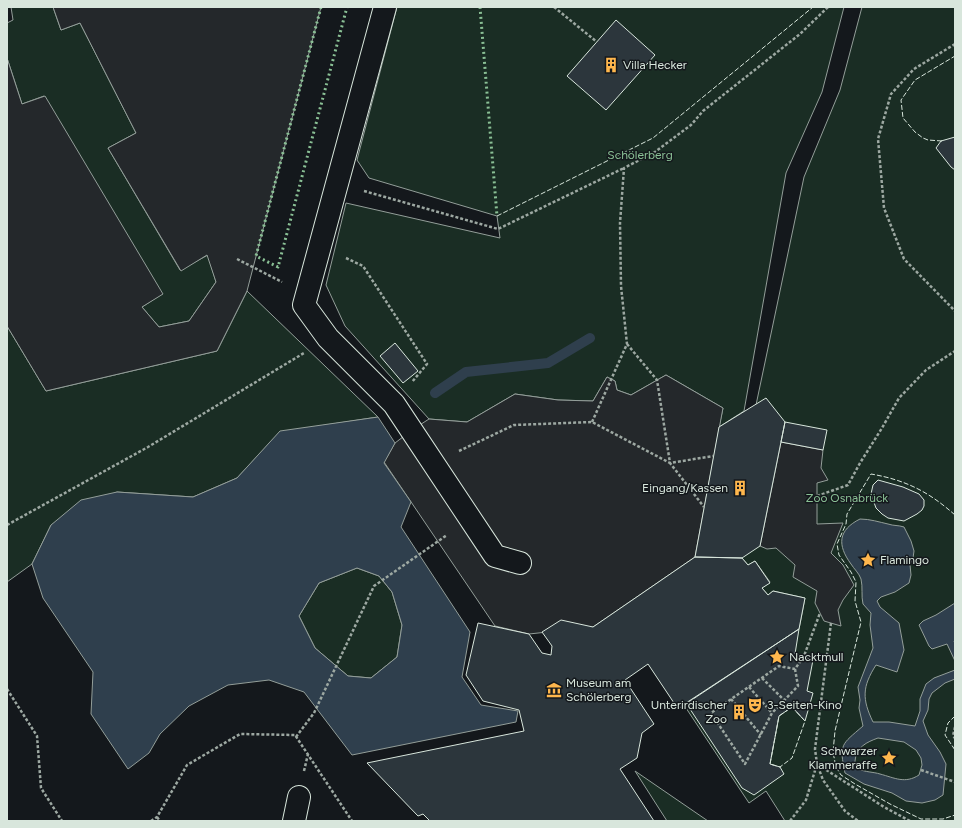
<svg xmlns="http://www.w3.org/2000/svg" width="962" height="828" font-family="Figtree,sans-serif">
<rect width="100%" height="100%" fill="#14181c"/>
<!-- green -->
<path fill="#1a2d24" stroke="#939e99" d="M 11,7 L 53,7 L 61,30 L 80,23 L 136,133 L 108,148 L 180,270 L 208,255 L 216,282 L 189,321 L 159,327 L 142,307 L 162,294 L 44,96 L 22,104 L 7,58 L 7,23 L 13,20 Z
M 397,7 L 844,7 L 822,92 L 786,173 L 744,411 L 719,427 L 723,408 L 666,375 L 631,395 L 617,390 L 615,381 L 607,377 L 593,401 L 558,400 L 515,394 L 467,422 L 429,419 L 345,326 L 326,285 L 346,203 L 500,238 L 497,216 L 369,178 L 357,160 Z
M 862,7 L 955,7 L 955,821 L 785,821 L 766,791 L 749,803 L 684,705 L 799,629 L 805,598 L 773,591 L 768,595 L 762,588 L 770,582 L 755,561 L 748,565 L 742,558 L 744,462 L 804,177 L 840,90 Z
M 247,291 L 378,417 L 280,432 L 237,478 L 193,497 L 117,492 L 51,525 L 32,564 L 7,582 L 7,326 L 46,391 L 217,351 Z
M 357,568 L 379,576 L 392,592 L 402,625 L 397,657 L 371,678 L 348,676 L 315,648 L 299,616 L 319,583 Z
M 635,771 L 708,821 L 667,821 Z"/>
<!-- parking -->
<path fill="#24282b" stroke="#939e99" d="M 53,7 L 321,7 L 247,291 L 217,351 L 46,391 L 7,326 L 7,58 L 22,104 L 45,96 L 163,294 L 142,307 L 159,327 L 189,321 L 216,282 L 207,255 L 181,271 L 108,148 L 136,133 L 80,23 L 61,30 Z
M 666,375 L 723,408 L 695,557 L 593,627 L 529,634 L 495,626 L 384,462 L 395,443 L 412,430 L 429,419 L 467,422 L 515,394 L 558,400 L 593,401 L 607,377 L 615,381 L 617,390 L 631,395 Z
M 781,442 L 823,450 L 821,468 L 828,480 L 817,483 L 817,524 L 843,523 L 831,553 L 843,565 L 854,585 L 843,600 L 838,610 L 841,626 L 824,621 L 815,603 L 817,591 L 793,577 L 795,565 L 776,548 L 767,549 L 760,546 Z"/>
<!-- water -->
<path fill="#2f3f4d" stroke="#939e99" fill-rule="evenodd" d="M 378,417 L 395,443 L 384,463 L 411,502 L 401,527 L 470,632 L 462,677 L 481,705 L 518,711 L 516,722 L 352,755 L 304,692 L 269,680 L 228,685 L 189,706 L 160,734 L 149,753 L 128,769 L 91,714 L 93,672 L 43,598 L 32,564 L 51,525 L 81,500 L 117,492 L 193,497 L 237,478 L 280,431 ZM 357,568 L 379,576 L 392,592 L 402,625 L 397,657 L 371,678 L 348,676 L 315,648 L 299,616 L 319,583 Z
M 860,519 C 870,519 879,522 888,524 C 894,526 898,525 904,527 L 911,541 L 914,551 L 913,558 L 910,565 L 911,575 L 909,583 L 895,592 L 881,597 L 877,601 L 880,607 L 899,623 L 904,650 L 897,672 L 876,665 C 862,687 862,699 873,722 L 889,722 L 915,726 L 920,711 L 920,699 L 926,684 L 934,678 L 955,670 L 955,679 L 945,683 L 932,693 L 929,699 L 928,710 L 923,721 L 928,735 L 940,752 L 946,764 L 943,795 L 935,800 L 922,803 L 906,801 L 892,793 L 864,784 L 845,773 C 839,744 841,745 863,726 L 859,708 L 860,700 L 858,687 L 873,648 L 870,625 L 871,613 L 863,604 C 861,596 863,587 861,579 C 859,573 854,569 851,564 C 837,545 838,530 860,519 ZM 878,738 L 904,742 L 916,750 L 921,758 L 922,765 L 919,775 C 905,784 895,778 880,774 C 874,772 864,772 859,769 C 857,767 855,764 855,761 C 856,747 867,742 878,738 Z
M 955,603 L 955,640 L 954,641 L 955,644 L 955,661 L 947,644 L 932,649 L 929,646 L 919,625 L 923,621 L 936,615 Z"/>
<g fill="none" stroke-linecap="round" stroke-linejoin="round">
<!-- stream -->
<path stroke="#2f3f4d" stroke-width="10" d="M 435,393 L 466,372 L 548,363 L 590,338"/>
</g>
<!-- building -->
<path fill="#2c363c" stroke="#d8e6dc" d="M 616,20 L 655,55 L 606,110 L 567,76 Z
M 955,137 L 955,170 L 951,167 L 936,148 L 941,141 Z
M 395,343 L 418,371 L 403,383 L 380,356 Z
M 766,398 L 785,422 L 760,546 L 742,558 L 695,557 L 719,427 Z
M 785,422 L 827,430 L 823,450 L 781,442 Z
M 878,480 L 903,487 L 919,494 L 924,500 L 924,506 L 922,510 L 917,514 L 904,521 L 888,518 L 882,514 L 876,508 L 871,494 L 873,485 Z
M 695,557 L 742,558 L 748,565 L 755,561 L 770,583 L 762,588 L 768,595 L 773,591 L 805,598 L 799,629 L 678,709 L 648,664 L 625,680 L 654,724 L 642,733 L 637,758 L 620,769 L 654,821 L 428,821 L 429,820 L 423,814 L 418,816 L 367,763 L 524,731 L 519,710 L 483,701 L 466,675 L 478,623 L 529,634 L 542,653 L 551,655 L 552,646 L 542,632 L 561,620 L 593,627 Z
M 799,629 L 795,654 L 813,660 L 807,691 L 813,693 L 805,721 L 792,707 L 779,716 L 770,764 L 780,767 L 784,774 L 754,795 L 742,788 L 686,703 Z"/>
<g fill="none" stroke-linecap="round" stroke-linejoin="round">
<!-- minor casing -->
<g stroke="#d8e6dc" stroke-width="24">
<path id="minor" d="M 385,7 L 304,305 L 328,338 L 394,404 L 495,556 L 520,563
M 294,821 L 299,797"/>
</g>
<!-- path -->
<path stroke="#9da8a2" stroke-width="2.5" stroke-dasharray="3 2" stroke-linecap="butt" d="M 554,7 L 597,42
M 955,44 L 914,69 L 891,94 L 878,139 L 884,208 L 904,259 L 955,311
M 364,191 L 498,229 L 624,168
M 346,258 L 363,266 L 427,364 L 412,382
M 237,259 L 282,282
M 627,344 L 657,380 L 670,463 L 704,507
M 592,422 L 627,344 L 621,286 L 620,223 L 624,168 L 655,152 L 691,125 L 703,111 L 800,34 L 828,7
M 459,451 L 514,425 L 592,422 L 670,463 L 713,456
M 817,496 L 848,485 L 860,463 L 882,428 L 899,398 L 926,370 L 955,351
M 7,525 L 148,447 L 304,353
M 831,623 L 815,749 L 817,764 L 823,780 L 845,811 L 858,821
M 795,669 L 798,686 L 772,713 L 745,764 L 711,713 L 779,666 L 795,669 L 804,656 L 820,613
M 762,678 L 784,700
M 749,687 L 772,713
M 7,689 L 37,736 L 41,788 L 62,821
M 731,699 L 761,735
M 955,727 L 953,736 L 955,738
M 296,737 L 314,713 L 374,586 L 447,535
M 921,770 L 955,782
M 304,771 L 308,754
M 157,817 L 160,821
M 151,821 L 157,817 L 187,765 L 240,734 L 295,735 L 352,821
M 790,821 L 806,800 L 817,764 L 884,807 L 910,821"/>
<!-- minor -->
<use href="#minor" stroke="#14181c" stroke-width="22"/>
<!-- hedge -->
<path stroke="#8ac095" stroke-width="3" stroke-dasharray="2 3" stroke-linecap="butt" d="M 321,7 L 256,256 L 278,267 L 347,7
M 480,7 L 497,216"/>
<!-- fence -->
<path stroke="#d8e6dc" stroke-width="1" stroke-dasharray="5 2" stroke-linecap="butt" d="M 942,141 L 928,140 L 923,138 L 915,132 L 903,118 L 901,100 L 915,80 L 955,56
M 497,216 L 653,138 L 813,7
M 955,515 C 929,492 906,480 871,474 L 847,514 L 846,524 L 837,544 L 839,555 L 851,572 L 856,582 L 855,601 L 861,622 L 835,731 L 833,752 L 836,767 L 841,775 L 855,784 L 890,804 L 921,819 L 943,819 L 955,815
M 792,707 L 805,721 L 792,758 L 780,767 L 770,764 L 779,716 Z
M 955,716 L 948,723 L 945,735 L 955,750"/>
</g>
<!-- icons -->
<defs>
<g id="building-bare" transform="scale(1.2)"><path d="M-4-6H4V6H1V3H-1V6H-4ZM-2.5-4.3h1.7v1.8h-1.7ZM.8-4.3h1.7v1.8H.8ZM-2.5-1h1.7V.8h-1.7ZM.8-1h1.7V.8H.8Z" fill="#ffb74d" stroke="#14181c" stroke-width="2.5" paint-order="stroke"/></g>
<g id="sight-bare" transform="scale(1.2)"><path d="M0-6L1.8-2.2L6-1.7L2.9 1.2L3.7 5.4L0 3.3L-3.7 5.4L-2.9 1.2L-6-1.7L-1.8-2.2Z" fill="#ffb74d" stroke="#14181c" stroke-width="2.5" paint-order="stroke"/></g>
<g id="museum-bare" transform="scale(1.2)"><path d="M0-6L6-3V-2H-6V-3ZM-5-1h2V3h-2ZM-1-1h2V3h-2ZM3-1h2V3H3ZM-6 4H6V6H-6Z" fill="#ffb74d" stroke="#14181c" stroke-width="2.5" paint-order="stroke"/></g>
<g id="theatre-bare" transform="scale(1.2)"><path d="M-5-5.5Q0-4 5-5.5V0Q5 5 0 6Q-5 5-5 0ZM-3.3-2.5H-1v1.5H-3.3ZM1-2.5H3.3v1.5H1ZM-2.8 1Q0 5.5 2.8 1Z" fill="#ffb74d" stroke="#14181c" stroke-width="2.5" paint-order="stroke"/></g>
</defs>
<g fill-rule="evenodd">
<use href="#building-bare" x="611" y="65"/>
<use href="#building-bare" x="740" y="488"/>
<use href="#sight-bare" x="868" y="560"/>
<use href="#sight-bare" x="777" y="657"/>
<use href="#museum-bare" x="554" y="690"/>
<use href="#theatre-bare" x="755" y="705"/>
<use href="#building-bare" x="739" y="712"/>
<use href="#sight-bare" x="889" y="758"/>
</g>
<g text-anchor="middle" stroke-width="3" stroke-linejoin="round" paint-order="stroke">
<!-- poi labels -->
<g font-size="12" fill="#d8e6dc" stroke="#14181c" text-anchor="start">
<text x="623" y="69">Villa Hecker</text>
<text x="728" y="492" text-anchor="end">Eingang/Kassen</text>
<text x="880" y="564">Flamingo</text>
<text x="789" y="661">Nacktmull</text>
<text x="566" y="687">Museum am<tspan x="566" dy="14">Schölerberg</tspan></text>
<text x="727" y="709" text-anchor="end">Unterirdischer<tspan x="727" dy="14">Zoo</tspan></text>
<text x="767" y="709">3-Seiten-Kino</text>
<text x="877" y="755" text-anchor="end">Schwarzer<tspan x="877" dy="14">Klammeraffe</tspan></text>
</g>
<!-- park labels -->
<g font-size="12" fill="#8ac095" stroke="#14181c">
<text x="640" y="159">Schölerberg</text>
<text x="847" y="502">Zoo Osnabrück</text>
</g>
</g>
<!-- border -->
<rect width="962" height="828" fill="none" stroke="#d8e6dc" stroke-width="16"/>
</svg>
